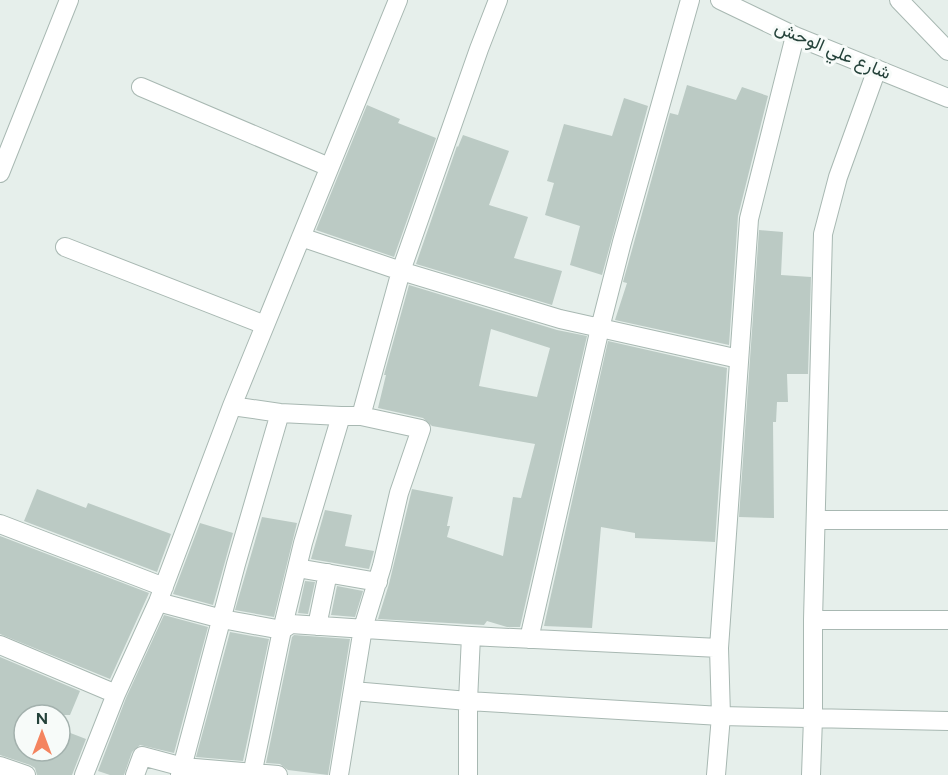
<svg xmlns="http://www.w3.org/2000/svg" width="948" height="775" font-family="Figtree,Vazirmatn,sans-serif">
<rect width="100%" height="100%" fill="#e6efeb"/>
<!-- building -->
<path fill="#bbcac4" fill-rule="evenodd" d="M 687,85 L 736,100 L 742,87 L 768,96 L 738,216 L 729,345 L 615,320 L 627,283 L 623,282 L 670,113 L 678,115 Z
M 624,98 L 648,106 L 602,275 L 570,265 L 580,226 L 545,215 L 554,183 L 547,181 L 564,124 L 612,136 Z
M 367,105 L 400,119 L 398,123 L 436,138 L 394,257 L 316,230 Z
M 463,135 L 509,151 L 489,205 L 528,217 L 514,258 L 562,271 L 552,305 L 416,264 L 457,146 L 458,147 Z
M 759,230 L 783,232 L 781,275 L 811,277 L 808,374 L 787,374 L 788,402 L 777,402 L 776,422 L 773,422 L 774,518 L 739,517 Z
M 409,285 L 557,330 L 587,336 L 520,627 L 507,627 L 487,621 L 484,625 L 378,619 L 389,584 L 412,489 L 453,497 L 447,526 L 450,526 L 447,537 L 503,556 L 513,497 L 521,498 L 535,444 L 432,426 L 423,418 L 378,408 L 386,375 L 384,375 ZM 491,329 L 550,348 L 537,397 L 479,386 Z
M 608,341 L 727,368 L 715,542 L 635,538 L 635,533 L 601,527 L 592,628 L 544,626 Z
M 37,489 L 86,508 L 88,503 L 171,534 L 157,572 L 24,521 Z
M 325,510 L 352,515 L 345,546 L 374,551 L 369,569 L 311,559 Z
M 262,517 L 297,523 L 274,617 L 235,610 Z
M 200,523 L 233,533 L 213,605 L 173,594 Z
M 0,536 L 149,593 L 110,679 L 0,634 Z
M 305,581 L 315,582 L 308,614 L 298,613 Z
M 337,586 L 363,591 L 355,617 L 331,615 Z
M 164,615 L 208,627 L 174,753 L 140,745 L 132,752 L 124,775 L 110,775 L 98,771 L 126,698 Z
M 230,632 L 269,639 L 243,761 L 196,757 Z
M 294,635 L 350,639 L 328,775 L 288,770 L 280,764 L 266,763 L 292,637 Z
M 0,657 L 80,691 L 70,715 L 24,715 L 24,751 L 60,751 L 60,729 L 86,739 L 72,775 L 37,775 L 35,768 L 30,765 L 0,755 Z"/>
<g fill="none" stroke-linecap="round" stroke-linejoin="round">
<!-- minor casing -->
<g stroke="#a8b8b2" stroke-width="20">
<path id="minor" d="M 720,0 L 795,36 L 948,98
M 899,0 L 948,51
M 141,87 L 329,167
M 0,173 L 69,0
M 301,237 L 401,271 L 560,319 L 739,359
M 65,247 L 265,325
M 232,406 L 280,413 L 341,416
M 361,416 L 401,271 L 479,49 L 498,0
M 816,520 L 948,520
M 0,524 L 164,587
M 297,568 L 378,582
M 158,602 L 222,619 L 282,630 L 291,624 L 471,636 L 719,648
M 813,620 L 948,620
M 317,626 L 328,573
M 529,639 L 600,328 L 622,242 L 690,0
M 0,645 L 116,694
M 353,691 L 468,701 L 721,716 L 948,721
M 0,766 L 26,775
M 84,775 L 116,694 L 158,602 L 232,406 L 398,0
M 135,775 L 142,756 L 183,767 L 278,775
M 180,775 L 236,564 L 280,413
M 252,775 L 282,630 L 303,543 L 341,416 L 361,416 L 421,429 L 399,493 L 382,566 L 363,628 L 339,775
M 468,775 L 468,701 L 471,636
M 716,775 L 721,716 L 719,648 L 749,219 L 795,36
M 811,775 L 813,718 L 813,620 L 823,234 L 838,177 L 877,69"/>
</g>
<!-- minor -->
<use href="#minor" stroke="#fff" stroke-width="18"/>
</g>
<g text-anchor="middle" stroke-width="6" stroke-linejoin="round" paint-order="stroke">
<!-- street labels -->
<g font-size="18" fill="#24423a" stroke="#f7fbf9">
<text transform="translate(833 50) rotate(23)" y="6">شارع علي الوحش</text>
</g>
</g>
<!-- north arrow -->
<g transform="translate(42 733)"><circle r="28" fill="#f7fbf9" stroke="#a3b1ad" stroke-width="1.5"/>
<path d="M0-4.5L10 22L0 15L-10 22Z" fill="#f4845f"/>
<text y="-9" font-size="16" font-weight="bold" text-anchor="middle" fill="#24423a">N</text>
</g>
</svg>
